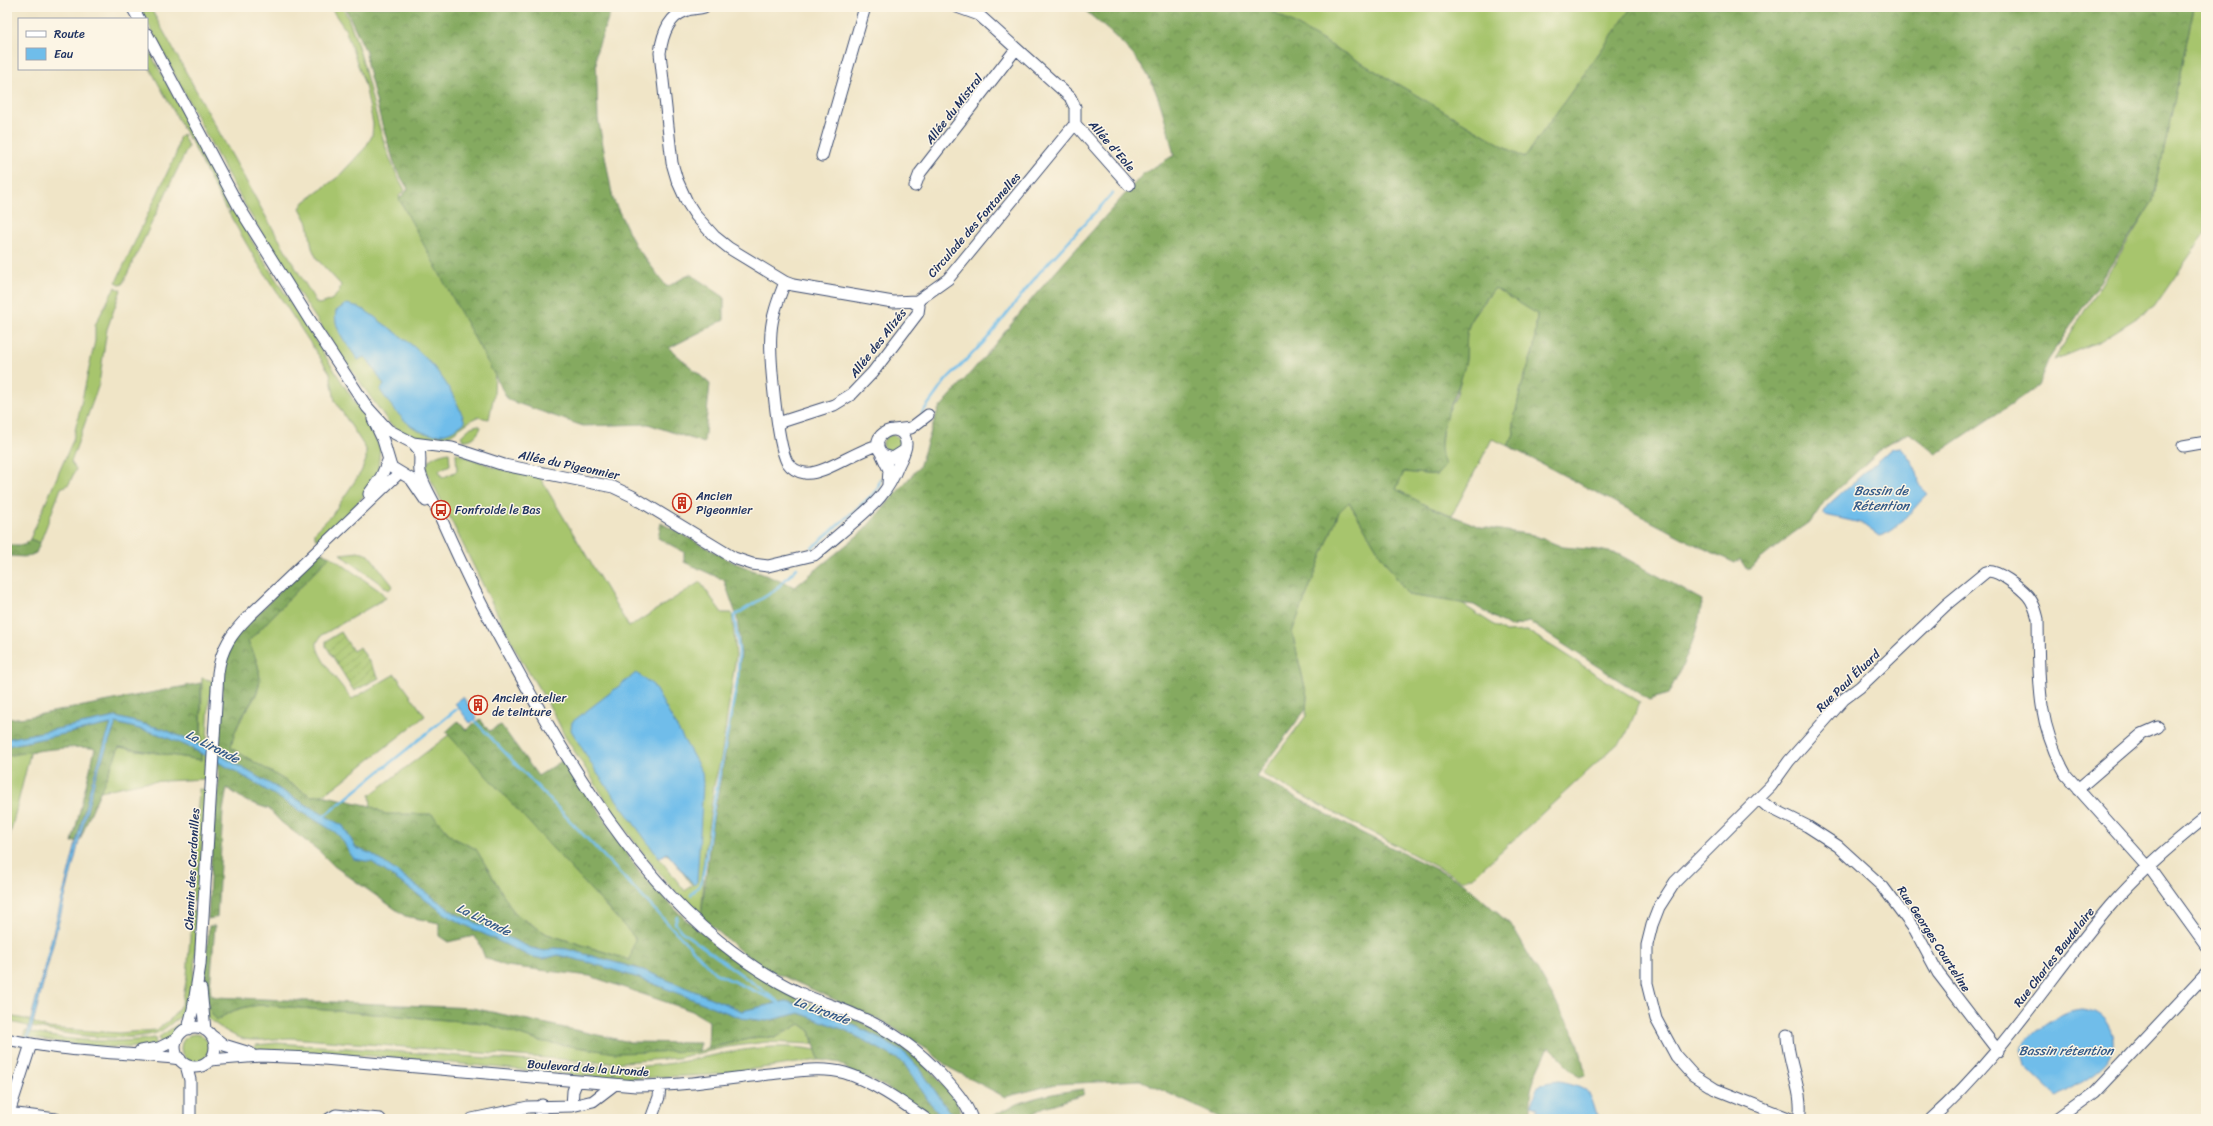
<svg xmlns="http://www.w3.org/2000/svg" width="2213" height="1126" font-family="Sriracha,sans-serif">
<defs>
<pattern id="forest-crowns" width="20" height="18" patternUnits="userSpaceOnUse"><rect width="20" height="18" fill="#85aa60"/><path d="M2 6a3 3 0 1 1 6 0M12 15a3 3 0 1 1 6 0" fill="none" stroke="#6c8b52"/></pattern>
<pattern id="garden-furrows" width="10" height="10" patternUnits="userSpaceOnUse"><rect width="10" height="10" fill="#a7c56d"/><path d="M-1 1l2-2M0 10L10 0M9 11l2-2" fill="none" stroke="#87a05d"/></pattern>
</defs>
<rect width="100%" height="100%" fill="#fcf5e5"/>
<filter id="ink" filterUnits="userSpaceOnUse"><feTurbulence type="fractalNoise" baseFrequency=".025" numOctaves="2"/><feDisplacementMap in="SourceGraphic" scale="8" xChannelSelector="R" yChannelSelector="G"/><feConvolveMatrix kernelMatrix="1 2 1 2 8 2 1 2 1" color-interpolation-filters="sRGB"/></filter>
<filter id="wash" filterUnits="userSpaceOnUse"><feTurbulence type="fractalNoise" baseFrequency=".012" numOctaves="4" result="noise"/><feDisplacementMap in="SourceGraphic" scale="16" xChannelSelector="R" yChannelSelector="G"/><feGaussianBlur stdDeviation="0.9" result="paint"/><feColorMatrix in="noise" values="0 0 0 0 0 0 0 0 0 0 0 0 0 0 0 0 0 1.4 0 .05"/><feComposite in="paint" operator="in"/></filter>
<g filter="url(#wash)">
<rect width="100%" height="100%" fill="#f0e5c7"/>
<!-- grass -->
<path fill="#a7c56d" stroke="#617a66" fill-rule="evenodd" d="M 139,7 L 150,7 L 266,217 L 317,304 C 329,303 338,298 341,285 L 317,259 L 312,248 L 308,223 L 300,208 L 304,202 L 338,177 L 365,148 L 372,136 L 373,124 L 365,85 L 345,29 L 330,7 L 343,7 C 371,65 372,134 405,190 L 399,196 L 495,369 L 494,395 L 489,419 L 477,417 L 473,419 L 443,440 C 430,443 400,433 390,424 C 340,355 292,286 249,212 C 210,145 175,73 139,7 Z
M 1272,7 L 1632,7 L 1524,158 L 1274,12 Z
M 2194,7 L 2206,7 L 2206,232 L 2154,307 L 2100,341 L 2054,360 L 2153,201 Z
M 147,47 L 196,137 L 189,139 L 147,63 Z
M 183,134 L 188,147 L 122,285 L 116,282 L 176,154 L 179,138 Z
M 195,140 L 200,145 L 232,209 L 226,210 L 191,141 Z
M 235,211 L 259,253 L 365,418 L 380,448 L 378,471 L 372,486 L 352,509 L 319,540 L 315,537 L 315,532 L 332,515 L 361,472 L 366,460 L 366,449 L 335,401 L 330,373 L 257,262 L 228,212 Z
M 115,287 L 121,290 L 107,329 L 99,384 L 71,462 L 76,469 L 69,484 L 61,488 L 40,543 L 30,539 L 73,440 L 95,341 L 95,325 Z
M 1495,288 L 1537,313 L 1534,348 L 1521,388 L 1513,424 L 1514,434 L 1508,446 L 1492,439 L 1452,515 L 1427,506 L 1396,489 L 1404,472 L 1437,475 L 1444,420 L 1457,394 L 1466,359 L 1466,333 L 1472,318 Z
M 478,425 L 481,427 C 478,435 472,441 463,440 L 461,436 L 471,427 Z
M883 444a9 9 0 1 1 18 0a9 9 0 1 1-18 0Z
M 449,452 L 450,465 L 439,470 L 442,478 L 457,471 L 456,453 L 499,469 L 539,476 L 629,627 L 700,582 L 722,613 L 732,613 L 736,656 L 721,758 L 714,785 L 701,880 L 704,879 L 701,917 L 671,887 L 643,853 L 618,819 L 564,735 C 552,705 531,679 516,650 C 485,591 457,531 427,472 C 424,458 438,454 449,452 ZM 665,853 L 671,857 L 692,885 L 685,891 L 659,858 Z
M 1349,502 L 1380,554 L 1408,595 L 1459,602 L 1505,632 L 1528,631 L 1640,702 L 1625,737 L 1473,877 L 1461,880 L 1262,774 L 1306,716 L 1307,696 L 1292,632 L 1339,512 Z
M 359,552 L 369,555 L 393,586 L 389,590 L 340,554 Z
M 330,556 L 380,591 L 386,598 L 322,635 C 320,638 318,640 317,643 C 315,655 344,689 352,699 L 395,674 L 425,716 L 336,786 L 322,795 L 311,796 L 231,748 C 240,698 279,699 248,642 Z
M 202,678 L 213,681 L 209,702 L 205,779 L 145,782 L 100,791 L 119,747 L 201,760 Z
M 459,727 L 643,936 L 630,960 L 547,934 L 515,914 L 460,856 L 371,806 L 370,795 Z
M 32,750 L 31,750 L 7,847 L 7,756 Z
M 199,789 L 206,790 L 198,901 L 192,901 Z
M 192,911 L 199,912 L 192,993 L 187,1014 C 174,1018 166,1031 153,1034 C 111,1044 49,1032 7,1021 L 7,1016 L 26,1019 L 46,1028 L 119,1033 L 156,1030 L 171,1019 L 182,1003 L 187,976 Z
M 207,1005 L 217,1020 C 233,1009 245,1006 264,1005 L 484,1023 L 538,1041 L 699,1051 L 758,1037 L 775,1038 L 800,1024 L 810,1031 L 813,1044 L 766,1042 L 727,1047 L 678,1058 L 609,1063 L 291,1038 C 278,1038 265,1041 252,1040 C 236,1040 220,1027 207,1018 Z
M 184,1020 L 188,1020 C 182,1031 172,1037 161,1044 L 159,1037 Z
M 25,1031 C 67,1041 112,1044 155,1038 L 156,1045 C 115,1052 64,1043 23,1037 Z
M181 1048a14 14 0 1 1 28 0a14 14 0 1 1-28 0Z
M 277,1043 L 614,1067 C 641,1067 668,1065 695,1059 C 736,1051 774,1042 816,1050 L 819,1060 L 711,1075 L 612,1079 L 391,1057 L 255,1050 L 255,1045 Z"/>
<!-- forest -->
<path fill="url(#forest-crowns)" stroke="#506c5f" d="M 345,7 L 612,7 L 596,53 L 598,118 L 613,199 L 635,245 L 667,287 L 690,274 L 724,297 L 724,320 L 669,348 L 710,384 L 704,443 L 648,424 L 583,426 L 508,400 L 399,199 L 408,189 L 396,169 L 381,121 L 367,64 L 366,52 Z
M 1081,7 L 1272,7 L 1274,12 L 1524,158 L 1632,7 L 2194,7 L 2153,201 L 2049,359 L 2038,386 L 1937,454 L 1909,433 L 1888,443 L 1824,502 L 1812,520 L 1792,534 L 1747,570 L 1740,559 L 1735,563 L 1692,543 L 1508,446 L 1514,434 L 1513,424 L 1521,388 L 1534,348 L 1537,314 L 1495,288 C 1487,298 1476,309 1471,320 C 1465,334 1467,345 1466,359 C 1461,395 1430,429 1445,465 L 1437,475 L 1404,472 L 1396,489 L 1427,506 L 1481,527 L 1533,535 L 1563,547 L 1599,550 L 1618,554 L 1702,600 C 1698,636 1685,662 1668,694 L 1649,700 L 1529,622 L 1510,627 L 1474,605 L 1408,595 L 1380,554 L 1349,502 L 1339,512 L 1292,632 L 1307,696 L 1306,709 L 1256,776 L 1360,832 L 1464,883 L 1512,926 L 1577,1039 L 1586,1075 L 1579,1077 L 1549,1047 C 1537,1073 1525,1090 1532,1119 L 1223,1119 L 1140,1080 L 1056,1084 L 1005,1097 L 948,1067 L 928,1050 L 884,1022 L 767,969 L 743,953 L 701,917 L 712,825 L 724,761 L 741,655 L 737,617 L 724,580 L 684,562 L 684,552 L 658,538 L 661,523 L 735,563 L 795,587 L 863,531 L 919,467 L 938,410 L 986,355 L 1035,295 L 1143,174 L 1174,155 C 1166,124 1160,91 1141,65 C 1125,43 1102,25 1081,7 Z
M 30,539 L 40,543 L 36,553 L 27,557 L 7,556 L 7,545 L 25,545 Z
M 318,551 L 330,556 L 248,642 C 279,699 239,698 231,748 L 311,796 L 322,795 L 371,806 L 385,814 L 432,814 L 452,837 L 476,849 L 515,914 L 547,934 L 630,960 L 635,938 L 446,732 L 458,721 L 466,730 L 480,719 L 489,731 L 501,725 L 538,776 L 565,759 L 639,872 L 685,919 L 738,962 L 801,1000 L 861,1022 L 889,1037 L 922,1062 L 955,1097 L 963,1119 L 938,1119 L 884,1086 L 849,1071 L 840,1063 L 819,1060 L 810,1031 L 800,1024 L 775,1038 L 758,1037 L 708,1048 L 709,1021 L 692,1011 L 590,976 L 506,966 L 485,958 L 479,942 L 474,936 L 448,942 L 439,936 L 439,923 L 405,916 L 334,866 L 319,851 L 281,822 L 269,809 L 246,801 L 227,788 L 223,811 L 217,917 L 208,919 L 212,842 L 219,783 L 217,750 L 219,743 L 223,678 L 227,646 Z
M 201,683 L 201,760 L 119,747 C 107,779 91,809 80,841 L 72,842 L 95,749 C 83,744 23,752 7,756 L 7,719 L 27,717 Z
M 209,926 L 215,926 L 210,987 L 211,995 L 216,997 L 473,1008 L 630,1042 L 700,1043 L 699,1051 L 615,1053 L 538,1041 L 484,1023 L 264,1005 C 245,1006 233,1009 217,1020 C 197,1003 208,950 209,926 Z
M 1084,1089 L 1083,1095 L 1044,1107 L 1024,1119 L 989,1119 C 1017,1100 1050,1093 1084,1089 Z"/>
<!-- garden -->
<path fill="url(#garden-furrows)" stroke="#617a66" d="M 341,632 L 353,651 L 360,647 L 379,678 L 354,691 L 326,646 L 326,641 Z"/>
<!-- water -->
<path fill="#6fbdea" stroke="#4576a4" d="M 346,304 C 359,305 371,314 381,322 C 422,350 447,374 465,422 C 428,453 401,421 380,390 L 384,385 L 368,360 L 364,357 L 358,360 C 349,346 332,329 336,311 Z
M 1901,447 C 1910,458 1919,470 1919,485 L 1928,494 C 1913,507 1899,532 1879,536 L 1861,523 L 1825,515 L 1823,512 L 1828,505 L 1892,448 Z
M 636,673 L 653,685 L 702,772 L 703,784 L 697,882 L 694,885 L 667,853 L 659,858 L 597,773 L 571,730 L 572,722 Z
M 463,697 L 477,718 L 470,723 L 455,703 Z
M 116,717 L 163,729 L 213,751 L 343,826 L 356,848 L 372,854 L 456,914 L 531,948 L 545,951 L 553,948 L 566,949 L 643,970 L 742,1011 L 786,1001 L 847,1022 L 874,1035 L 906,1054 L 920,1069 L 948,1110 L 964,1119 L 947,1119 L 941,1115 L 930,1103 L 903,1062 L 847,1031 L 821,1021 L 799,1013 L 767,1021 L 741,1018 L 639,978 L 591,963 L 558,955 L 543,959 L 529,956 L 451,918 L 372,862 L 354,859 C 346,849 344,839 335,832 L 235,771 L 187,746 L 158,734 L 116,723 L 96,775 L 29,1039 L 26,1038 L 91,785 L 111,724 L 7,746 L 7,739 Z
M 2082,1009 C 2094,1010 2103,1014 2109,1025 C 2130,1062 2082,1081 2057,1097 L 2025,1066 L 2021,1048 C 2036,1028 2057,1012 2082,1009 Z
M 1560,1081 C 1591,1088 1589,1090 1598,1119 L 1537,1119 L 1537,1107 L 1531,1105 C 1537,1084 1538,1083 1560,1081 Z"/>
<g fill="none" stroke-linecap="round" stroke-linejoin="round">
<!-- stream -->
<path stroke="#6fbdea" stroke-width="2.5" d="M 922,413 L 946,380 L 986,340 L 1039,273 L 1113,193
M 812,548 L 872,495 L 878,488 L 880,479
M 474,720 L 715,973 L 768,997 L 782,1005
M 323,817 L 458,708
M 691,895 L 701,883 L 703,875 L 714,803 L 738,677 L 739,652 L 734,616 L 774,591 L 797,568
M 677,917 L 675,923 L 681,931 L 779,1002
M 1517,1119 L 1540,1111"/>
</g>
</g>
<g filter="url(#ink)">
<g fill="none" stroke-linecap="round" stroke-linejoin="round">
<!-- minor casing -->
<g stroke="#3b4a6e" stroke-width="13">
<path id="minor" d="M 132,7 L 139,19
M 704,7 C 698,9 691,8 685,11 C 668,17 662,37 660,53 L 672,163 L 677,180 L 687,202 L 696,216 L 714,236 L 729,248 L 785,282 L 793,285 L 893,302 L 917,301 L 948,279 L 1075,124 L 1075,107 L 1070,97 L 979,15 L 957,7
M 147,34 L 239,207 L 316,330 L 367,407 L 388,430 L 413,443 L 419,450 C 421,458 419,465 420,472 C 423,484 430,495 435,505 C 451,541 467,577 485,611 C 547,725 617,859 719,941 C 744,961 770,979 798,992 C 816,1001 835,1006 853,1014 C 887,1028 917,1048 941,1075 C 954,1089 966,1102 972,1119
M 1075,124 L 1129,185
M 822,156 L 865,7
M 915,186 L 920,173 L 1016,49
M 785,282 C 779,298 772,315 771,332 C 769,354 777,444 787,462 C 791,468 798,472 805,473 C 822,476 857,450 878,445
M 373,419 L 383,440 L 391,467 L 411,479 L 426,501
M 778,423 L 834,405 L 852,394 L 873,372 L 918,313 L 919,306 L 913,302
M 894,430 L 911,428 L 928,415
M 413,443 L 452,448 L 504,465 L 613,487 L 632,496 L 734,558 L 752,564 L 768,566 L 814,555 C 826,546 837,536 849,526 C 872,506 887,495 898,466 C 901,459 907,450 906,443 C 904,417 863,435 883,455 L 893,458 L 904,451
M 2183,446 L 2206,442
M 881,453 L 889,470 L 888,484
M 369,494 L 381,477 L 388,461
M 2078,789 L 2142,734 L 2158,727
M 1759,799 L 1767,806 L 1807,826 L 1838,846 L 1883,887 L 1915,930 L 1938,973 L 1998,1051
M 201,989 L 205,1030
M175 1047a20 20 0 1 1 40 0a20 20 0 1 1-40 0Z
M 188,1029 L 193,1009 L 200,965 L 218,673 C 221,648 232,633 249,616 L 399,473
M 1787,1035 C 1787,1061 1805,1095 1799,1119
M 212,1036 L 224,1045 L 250,1053
M 7,1039 C 63,1052 122,1052 180,1059
M 140,1051 L 159,1048 L 177,1039
M 210,1060 L 260,1056 L 312,1058 L 636,1086 C 681,1086 725,1079 769,1074 C 793,1072 821,1066 845,1073 C 872,1081 903,1103 926,1119
M 186,1065 L 190,1080 L 190,1119
M 572,1106 L 573,1091 L 577,1081
M 9,1113 L 56,1119
M 7,1119 L 31,1044
M 329,1119 L 336,1115 L 380,1119
M 472,1119 L 528,1107 L 572,1106 L 593,1101 L 614,1085
M 540,1119 L 542,1105
M 651,1119 L 659,1097 L 660,1086
M 1791,1119 L 1715,1089 L 1693,1075 L 1676,1056 L 1656,1019 L 1647,983 L 1647,945 L 1652,925 L 1659,907 L 1675,882 L 1771,786 L 1789,761 L 1844,699 L 1860,687 L 1947,604 L 1986,572 C 1996,568 2021,588 2028,596 C 2034,603 2036,611 2038,619 C 2039,679 2036,721 2066,775 L 2152,871 L 2206,946
M 1931,1119 C 2001,1057 2050,977 2110,906 C 2138,873 2172,844 2206,817
M 2058,1119 L 2095,1092 L 2206,974"/>
</g>
<!-- minor -->
<use href="#minor" stroke="#fff" stroke-width="11"/>
</g>
</g>
<!-- icons -->
<defs>
<g id="building-ring" transform="scale(1)"><circle r="9.5" fill="#fcf5e5" stroke="#c8321e" stroke-width="1.5"/><path d="M-4-6H4V6H1V3H-1V6H-4ZM-2.5-4.3h1.7v1.8h-1.7ZM.8-4.3h1.7v1.8H.8ZM-2.5-1h1.7V.8h-1.7ZM.8-1h1.7V.8H.8Z" fill="#c8321e"/></g>
<g id="bus-ring" transform="scale(1)"><circle r="9.5" fill="#fcf5e5" stroke="#c8321e" stroke-width="1.5"/><path d="M-5-6H5V4H4V6H2V4H-2V6H-4V4H-5ZM-3.5-4V0h7V-4ZM-3.5 1.2v1.5H-2V1.2ZM2 1.2v1.5H3.5V1.2Z" fill="#c8321e"/></g>
</defs>
<g fill-rule="evenodd">
<use href="#building-ring" x="682" y="503"/>
<use href="#bus-ring" x="441" y="510"/>
<use href="#building-ring" x="478" y="705"/>
</g>
<g text-anchor="middle" stroke-width="3" stroke-linejoin="round" paint-order="stroke">
<!-- street labels -->
<g font-size="12" fill="#1b2f5e" stroke="#fcf5e5">
<text transform="translate(954 109) rotate(-52)" y="4">Allée du Mistral</text>
<text transform="translate(1112 146) rotate(49)" y="4">Allée d'Eole</text>
<text transform="translate(974 225) rotate(-49)" y="4">Circulade des Fontanelles</text>
<text transform="translate(878 343) rotate(-52)" y="4">Allée des Alizés</text>
<text transform="translate(569 465) rotate(12)" y="4">Allée du Pigeonnier</text>
<text transform="translate(1848 681) rotate(-44)" y="4">Rue Paul Éluard</text>
<text transform="translate(192 869) rotate(-87)" y="4">Chemin des Cardonilles</text>
<text transform="translate(1934 939) rotate(57)" y="4">Rue Georges Courteline</text>
<text transform="translate(2054 957) rotate(-52)" y="4">Rue Charles Baudelaire</text>
<text transform="translate(588 1068) rotate(4)" y="4">Boulevard de la Lironde</text>
</g>
<!-- poi labels -->
<g font-size="12" fill="#1b2f5e" stroke="#fcf5e5" text-anchor="start">
<text x="696" y="500">Ancien<tspan x="696" dy="14">Pigeonnier</tspan></text>
<text x="455" y="514">Fonfroide le Bas</text>
<text x="492" y="702">Ancien atelier<tspan x="492" dy="14">de teinture</tspan></text>
</g>
<!-- water labels -->
<g font-size="13" font-style="italic" fill="#345a88" stroke="#fcf5e5">
<text x="1881" y="495">Bassin de<tspan x="1881" dy="15">Rétention</tspan></text>
<text transform="translate(213 746) rotate(27)" y="5">La Lironde</text>
<text transform="translate(484 919) rotate(26)" y="5">La Lironde</text>
<text transform="translate(822 1010) rotate(20)" y="5">La Lironde</text>
<text x="2066" y="1055">Bassin rétention</text>
</g>
</g>
<!-- margin -->
<rect width="2213" height="1126" fill="none" stroke="#fcf5e5" stroke-width="24"/>
<!-- legend -->
<rect x="18" y="18" width="130" height="52" fill="#fcf5e5" stroke="#a2a6af"/>
<rect x="26" y="31" width="20" height="6" fill="#ffffff" stroke="#a2a6af"/>
<text x="54" y="38" font-size="12" fill="#1b2f5e">Route</text>
<rect x="26" y="48" width="20" height="12" fill="#6fbdea" stroke="#a2a6af"/>
<text x="54" y="58" font-size="12" fill="#1b2f5e">Eau</text>
</svg>
